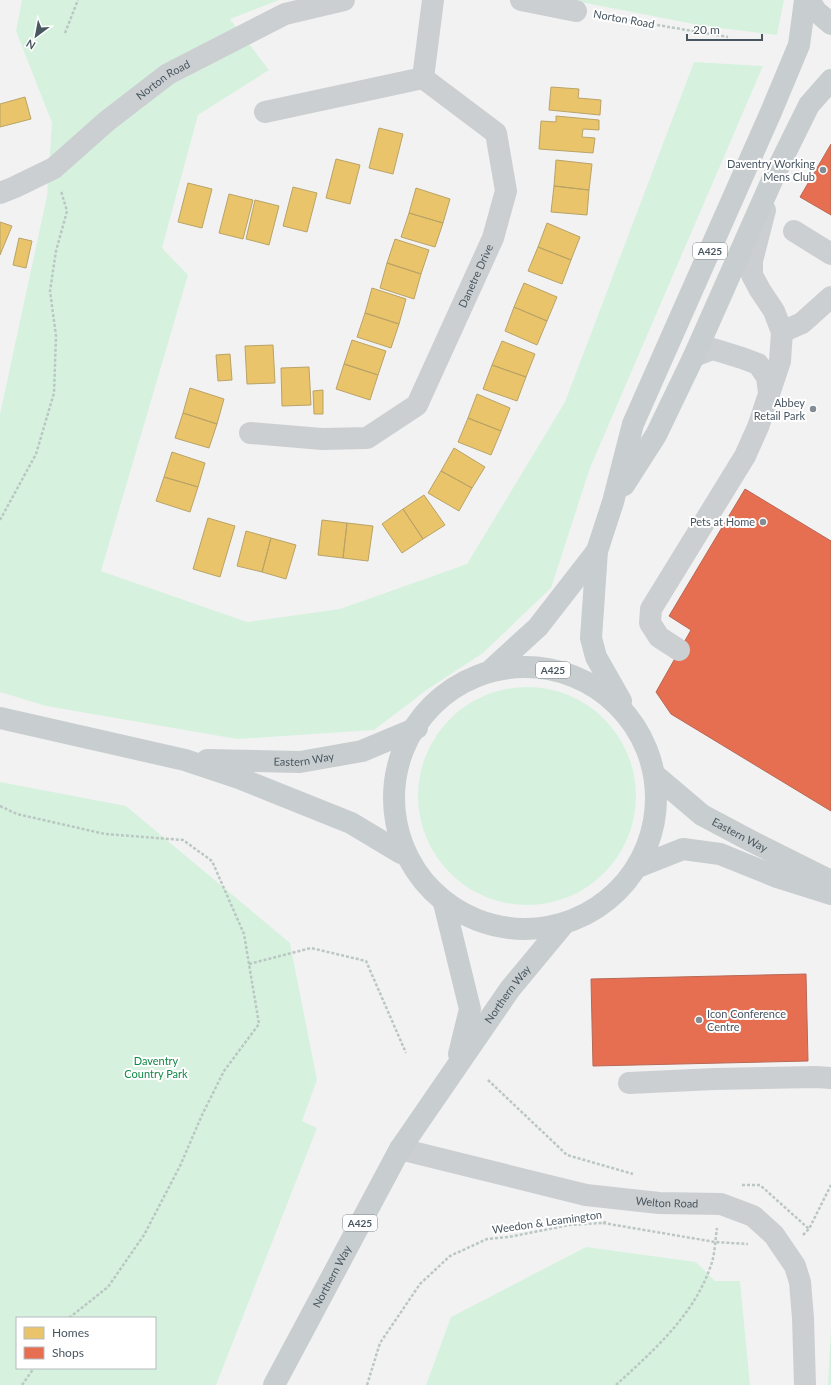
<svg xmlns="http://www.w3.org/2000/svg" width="831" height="1385" font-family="Lato,sans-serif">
<rect width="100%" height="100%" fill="#f3f2f2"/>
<!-- green -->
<path fill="#d6f2df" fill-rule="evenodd" d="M 22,0 L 279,0 L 230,19 L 269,70 L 198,115 L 162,248 L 188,275 L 101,571 L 247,622 L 340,609 L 467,564 L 565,402 L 694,62 L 763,66 L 590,468 L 551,588 L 483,653 L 428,689 L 374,730 L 237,739 L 46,706 L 0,692 L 0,414 L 47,196 L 52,123 L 16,31 Z
M 570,0 L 784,0 L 777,35 L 704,26 Z
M418 796a109 109 0 1 1 218 0a109 109 0 1 1-218 0Z
M 0,782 L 126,806 L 290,943 L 317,1080 L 302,1121 L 317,1128 L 216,1385 L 0,1385 ZM 17,1318 L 155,1318 L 155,1368 L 17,1368 Z
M 586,1247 L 696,1262 L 715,1281 L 740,1281 L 750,1385 L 426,1385 L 451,1317 Z
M 831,1327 L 831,1385 L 828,1385 Z"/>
<!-- homes -->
<path fill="#e9c46a" stroke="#b9a367" d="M 551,87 L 579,89 L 578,98 L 601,100 L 600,115 L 549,110 Z
M 25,97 L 31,119 L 0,127 L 0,104 Z
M 556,116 L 599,120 L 599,130 L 583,129 L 582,137 L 595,138 L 593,153 L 539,149 L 541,121 L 556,122 Z
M 379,128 L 403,134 L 393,174 L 369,168 Z
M 336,159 L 360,165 L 350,204 L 326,198 Z
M 556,160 L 592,164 L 589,190 L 554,186 Z
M 188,183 L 212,189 L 202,228 L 178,222 Z
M 554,186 L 589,190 L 587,215 L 551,212 Z
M 293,187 L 317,193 L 307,232 L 283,226 Z
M 416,188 L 450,199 L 443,223 L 409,213 Z
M 229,194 L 253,200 L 243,239 L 219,233 Z
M 255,200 L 279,206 L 269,245 L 246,239 Z
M 409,213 L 443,223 L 435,247 L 401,237 Z
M 0,222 L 12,226 L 0,255 Z
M 547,223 L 580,237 L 571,260 L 538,247 Z
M 19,238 L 32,241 L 26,268 L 13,265 Z
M 395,239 L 429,250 L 421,274 L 387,263 Z
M 538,247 L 571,260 L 562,284 L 528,271 Z
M 387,263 L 421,274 L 414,299 L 380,288 Z
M 524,283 L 557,297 L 547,321 L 514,307 Z
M 372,288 L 406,299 L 399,324 L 365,313 Z
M 514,307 L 547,321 L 537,345 L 505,331 Z
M 365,313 L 399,324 L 391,348 L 357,337 Z
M 352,340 L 386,351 L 378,375 L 344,364 Z
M 502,341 L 535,354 L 526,377 L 492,365 Z
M 273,345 L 275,383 L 247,384 L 245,346 Z
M 230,354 L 232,380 L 218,381 L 216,355 Z
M 344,364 L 378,375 L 370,400 L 336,389 Z
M 492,365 L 526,377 L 517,401 L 483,389 Z
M 309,367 L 311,405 L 282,406 L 281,368 Z
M 190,388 L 224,399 L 217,424 L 183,413 Z
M 323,390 L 323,414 L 314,414 L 313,391 Z
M 477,394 L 510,408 L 501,431 L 468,418 Z
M 183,413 L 217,424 L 209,448 L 175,438 Z
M 468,418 L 501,431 L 491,455 L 458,442 Z
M 454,448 L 485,467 L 472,488 L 441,471 Z
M 172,452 L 205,463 L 198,487 L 164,477 Z
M 441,471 L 472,488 L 459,511 L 428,493 Z
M 164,477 L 198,487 L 190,512 L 156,501 Z
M 424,495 L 445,525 L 423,539 L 403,509 Z
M 403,509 L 423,539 L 402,553 L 382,524 Z
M 208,518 L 235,526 L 220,577 L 193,569 Z
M 322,520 L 347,523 L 343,558 L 318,555 Z
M 347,523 L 373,526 L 368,561 L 343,558 Z
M 246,531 L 271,538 L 262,572 L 237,566 Z
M 271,538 L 296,545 L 286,579 L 262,572 Z"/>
<!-- shops -->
<path fill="#e76f51" stroke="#b76856" d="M 831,144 L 831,215 L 800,197 Z
M 745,489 L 831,541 L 831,811 L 671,714 L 656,692 L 691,630 L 669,616 Z
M 806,974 L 808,1061 L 593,1066 L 591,979 Z"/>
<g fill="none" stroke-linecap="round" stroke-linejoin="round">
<!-- path -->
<path stroke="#bac7c2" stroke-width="2.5" stroke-dasharray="3 2" stroke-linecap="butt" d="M 598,15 L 728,37
M 65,33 L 78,0
M 0,520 L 36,454 L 54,393 L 56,336 L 50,291 L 56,251 L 67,211 L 61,191
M 0,806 L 17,814 L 105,834 L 183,840 L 212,861 L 244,934 L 259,1024 L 224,1071 L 202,1115 L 180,1166 L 144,1235 L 108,1287 L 69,1318
M 249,964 L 311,948 L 366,961 L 406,1053
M 488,1080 L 567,1155 L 633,1174
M 742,1185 L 760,1185 L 809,1229
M 603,1223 L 715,1242 L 748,1244
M 803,1235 L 809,1229 L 831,1185
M 22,1385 L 34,1368
M 367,1385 L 380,1343 L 420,1284 L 450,1256 L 487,1239 L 509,1237 L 569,1225 L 602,1223 L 606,1222
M 616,1385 C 653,1351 693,1316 710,1268 C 715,1256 715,1241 717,1228"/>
<!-- minor -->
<g stroke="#cccfd1" stroke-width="22">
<path d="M 521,0 L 576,11"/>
<path d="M 265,112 L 423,78"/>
<path id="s1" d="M 0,193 L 15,187 L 54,168 L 107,121 L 168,74 L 285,14 L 344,0"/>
<path d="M 794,231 L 831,254"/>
<path d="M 782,332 L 802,323 L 831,297"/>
<path d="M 694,356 L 713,349 L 742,358 L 758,364 L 767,377 L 769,393"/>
<path id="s2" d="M 250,433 L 322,439 L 367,438 L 417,405 L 493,238 L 506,191 L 496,133 L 423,78 L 433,0"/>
<path d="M 679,650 L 659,637 L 650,623 L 651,609 L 745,456 L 758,427 L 780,361 L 782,332 L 774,311 L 760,290 L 752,275 L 752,261 L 765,210"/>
<path d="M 629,1083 L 714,1079 L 816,1077 L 831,1078"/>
<path id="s3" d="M 400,1149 L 586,1195 L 659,1203 L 721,1204 L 753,1216 L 774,1235 L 795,1266 L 800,1282 L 803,1318 L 805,1385"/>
</g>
<!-- major -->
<g stroke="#c8cdcf" stroke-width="22">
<path d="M 809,0 L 816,11 L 831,24"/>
<path d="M 624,485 L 656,435 L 694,356 L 773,178 L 809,105 L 831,80"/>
<circle cx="525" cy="798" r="131"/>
<path d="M 492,669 L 538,627 L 597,551"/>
<path d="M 621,701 L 596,657 L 591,638 L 597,551 L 613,502 L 633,424 L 771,112 L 799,45 L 805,0"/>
<path d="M 0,718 L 185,760 L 239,778 L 351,823 L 401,853"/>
<path id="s4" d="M 207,760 L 300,762 L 362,751 L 417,728"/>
<path id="s5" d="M 656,776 L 702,815 L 751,841 L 831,881"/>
<path d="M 640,866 L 683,849 L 720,854 L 777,877 L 831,894"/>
<path d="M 444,903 L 470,1009 L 459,1054"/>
<path id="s6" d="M 274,1385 L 400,1149 L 510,989 L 563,925"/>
</g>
</g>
<!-- markers -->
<g fill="#848d93" stroke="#fff" stroke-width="1.5">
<circle cx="823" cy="170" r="4"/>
<circle cx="813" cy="409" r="4"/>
<circle cx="763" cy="522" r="4"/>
<circle cx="699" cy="1020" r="4"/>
</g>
<g text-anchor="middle" stroke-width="4" stroke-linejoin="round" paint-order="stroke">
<!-- shield labels -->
<g fill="#fff" stroke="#7f8990" stroke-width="1">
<rect x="693" y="243" width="34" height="16" rx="3"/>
<rect x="536" y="662" width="34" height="16" rx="3"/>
<rect x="343" y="1215" width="34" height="16" rx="3"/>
</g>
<g font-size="10" font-weight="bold" fill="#485660">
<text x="710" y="255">A425</text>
<text x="553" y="674">A425</text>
<text x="360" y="1227">A425</text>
</g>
<!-- street labels -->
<g font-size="11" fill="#485660" stroke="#fff">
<text transform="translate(624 19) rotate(10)" y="4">Norton Road</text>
<text dy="4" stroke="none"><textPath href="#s1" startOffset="200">Norton Road</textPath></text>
<text dy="4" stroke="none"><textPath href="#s2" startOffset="319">Danetre Drive</textPath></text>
<text dy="4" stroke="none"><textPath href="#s4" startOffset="97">Eastern Way</textPath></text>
<text dy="4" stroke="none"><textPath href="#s5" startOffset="103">Eastern Way</textPath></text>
<text dy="4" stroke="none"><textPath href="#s6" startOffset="456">Northern Way</textPath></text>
<text dy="4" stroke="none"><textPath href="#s3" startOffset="273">Welton Road</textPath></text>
<text transform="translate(547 1222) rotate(-8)" y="4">Weedon &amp; Leamington</text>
<text dy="4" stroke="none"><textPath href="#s6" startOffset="123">Northern Way</textPath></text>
</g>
<!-- poi labels -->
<g font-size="11" fill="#485660" stroke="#fff" text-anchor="end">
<text x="815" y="168">Daventry Working<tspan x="815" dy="13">Mens Club</tspan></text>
<text x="805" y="407">Abbey<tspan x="805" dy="13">Retail Park</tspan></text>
<text x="755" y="526">Pets at Home</text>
<text x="707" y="1018" text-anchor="start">Icon Conference<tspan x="707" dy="13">Centre</tspan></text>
</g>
<!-- park labels -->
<g font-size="11" fill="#128846" stroke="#fff">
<text x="156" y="1065">Daventry<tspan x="156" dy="13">Country Park</tspan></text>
</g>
</g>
<!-- legend -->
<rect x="16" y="1317" width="140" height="52" fill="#ffffff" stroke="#b6bbbf"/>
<rect x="24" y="1327" width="20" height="12" fill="#e9c46a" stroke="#b6bbbf"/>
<text x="52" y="1337" font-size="12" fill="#485660">Homes</text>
<rect x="24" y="1347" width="20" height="12" fill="#e76f51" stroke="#b6bbbf"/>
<text x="52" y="1357" font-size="12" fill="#485660">Shops</text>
<!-- north arrow -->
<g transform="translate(36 36) rotate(212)" stroke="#ffffff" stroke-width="3" paint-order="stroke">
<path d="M0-3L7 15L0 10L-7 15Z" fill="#485660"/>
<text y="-6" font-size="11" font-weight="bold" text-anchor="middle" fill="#485660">N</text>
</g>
<!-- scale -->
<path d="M687 34v6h75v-6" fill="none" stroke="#485660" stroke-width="2"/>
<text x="693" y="34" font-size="12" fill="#485660" stroke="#ffffff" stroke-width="3" paint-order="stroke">20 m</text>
</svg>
